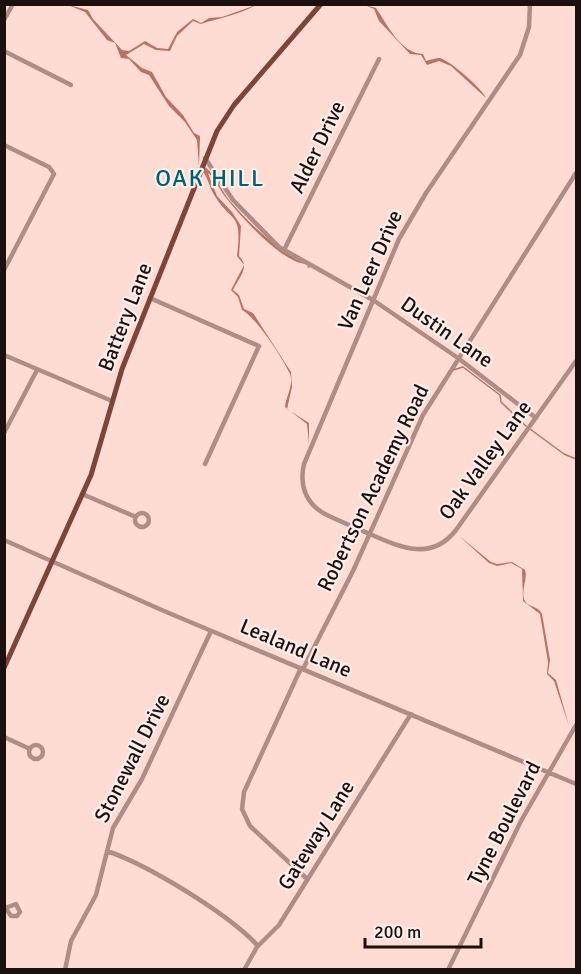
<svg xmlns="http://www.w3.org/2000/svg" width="581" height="974" font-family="Signika,sans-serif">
<rect width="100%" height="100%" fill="#fedbd3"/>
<!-- water -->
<path fill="#b97263" d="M 68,5 L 88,10 L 93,19 L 122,50 L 129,51 L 145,41 L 157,48 L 168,49 L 177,32 L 193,19 L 201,23 L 209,18 L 222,17 L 256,5 C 239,15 219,18 201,24 L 193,21 L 177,36 L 170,51 L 156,50 L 144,44 L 126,55 L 142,68 L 152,72 L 166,97 L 183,115 L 194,133 L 200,136 L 199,166 L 197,140 L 185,122 L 169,106 L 149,75 L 141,72 L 129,59 L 121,58 L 115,43 L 107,40 L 85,12 Z
M 365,5 L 376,8 C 387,24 400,53 423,54 L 426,61 C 430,60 436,58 440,58 C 449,60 483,89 486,98 L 451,66 L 439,61 L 427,65 L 421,55 L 410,54 L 379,21 L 374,9 Z
M 205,167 C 216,175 221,190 230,201 C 252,226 275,248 305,264 C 281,261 243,219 227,199 C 220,191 216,179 208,173 L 217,196 L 232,212 L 241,226 L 239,256 C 251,267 238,279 233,290 L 239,295 L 244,309 L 253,313 L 291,372 L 292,387 L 287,409 L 309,423 L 309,444 L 307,424 L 285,407 C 286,396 294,385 290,374 C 283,359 256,317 242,310 L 238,297 L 231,290 L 244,265 L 237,256 C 243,209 231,225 213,193 C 209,186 208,178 203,172 Z
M 458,535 L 491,562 L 497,564 L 512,562 L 525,570 C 528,579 521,589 524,599 C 527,608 538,605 542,614 L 550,660 L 548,673 L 556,680 L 569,726 L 554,681 L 547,674 L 548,662 L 540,614 L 523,601 L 522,569 L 511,563 L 497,566 L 489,563 Z"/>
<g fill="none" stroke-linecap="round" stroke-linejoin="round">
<!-- stream -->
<path stroke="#b97263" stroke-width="1.5" d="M 308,267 L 309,267
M 453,370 L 463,367 L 500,395 L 501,402 L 526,426
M 530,429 L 564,454 L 576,459"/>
<!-- minor -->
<path stroke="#af8d86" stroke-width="4.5" d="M 530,4 L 529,27 L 520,55 L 426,193 L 399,239 L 304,464 C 299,485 306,504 325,514 C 341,522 357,528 372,535 C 402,548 432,561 456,530 L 576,361
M 4,20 L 13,4
M 4,51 L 71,85
M 4,145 L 49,167 L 54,174 L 4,270
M 205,158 L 233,200 L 279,247 L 373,300 L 458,358 L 536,418
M 284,250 L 379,59
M 150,298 L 259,346 L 205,464
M 4,355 L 112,401
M 4,433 L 37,370
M 82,494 L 136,517
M135 520a7 7 0 1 1 14 0a7 7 0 1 1-14 0Z
M 4,540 L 164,611 L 576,784
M 301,668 L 244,792 L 242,809 L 250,826 L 306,878
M 303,669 L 353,571 L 423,415 L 576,173
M 4,737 L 30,749
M29 752a7 7 0 1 1 14 0a7 7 0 1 1-14 0Z
M 107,851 C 148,865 229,914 258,946
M 4,906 L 11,916 L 17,916 L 20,912 L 16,904 L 8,907
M 65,970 L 71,941 L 96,895 L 113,828 L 142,779 L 211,631
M 244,970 L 257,947 L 279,925 L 411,714
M 448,970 L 521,821 L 576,725"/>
<!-- major -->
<path stroke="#7d453a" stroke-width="5" d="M 4,668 L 91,475 L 122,369 L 217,131 L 234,105 L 321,4"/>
</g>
<g text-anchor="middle" stroke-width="4.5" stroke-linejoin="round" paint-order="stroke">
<!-- street labels -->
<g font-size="21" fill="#1c100e" stroke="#fceeea">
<text transform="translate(317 147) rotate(-64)" y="7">Alder Drive</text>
<text transform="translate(370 270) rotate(-66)" y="7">Van Leer Drive</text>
<text transform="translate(125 317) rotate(-69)" y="7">Battery Lane</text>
<text transform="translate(447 332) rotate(35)" y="7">Dustin Lane</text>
<text transform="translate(485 460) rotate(-54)" y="7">Oak Valley Lane</text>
<text transform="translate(373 488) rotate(-64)" y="7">Robertson Academy Road</text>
<text transform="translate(296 648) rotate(23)" y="7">Lealand Lane</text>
<text transform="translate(132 758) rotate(-63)" y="7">Stonewall Drive</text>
<text transform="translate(504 823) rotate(-63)" y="7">Tyne Boulevard</text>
<text transform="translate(316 835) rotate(-58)" y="7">Gateway Lane</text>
</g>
<!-- quarter labels -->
<g font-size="24" letter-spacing="1.5" fill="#006270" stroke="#fceeea">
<text x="210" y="186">OAK HILL</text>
</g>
</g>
<!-- border -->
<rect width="581" height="974" fill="none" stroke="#1c100e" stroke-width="12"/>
<!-- scale -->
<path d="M365 938v9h116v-9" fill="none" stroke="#1c100e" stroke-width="3"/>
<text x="374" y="938" font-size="18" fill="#1c100e" stroke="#fceeea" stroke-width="4.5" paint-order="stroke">200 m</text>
</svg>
